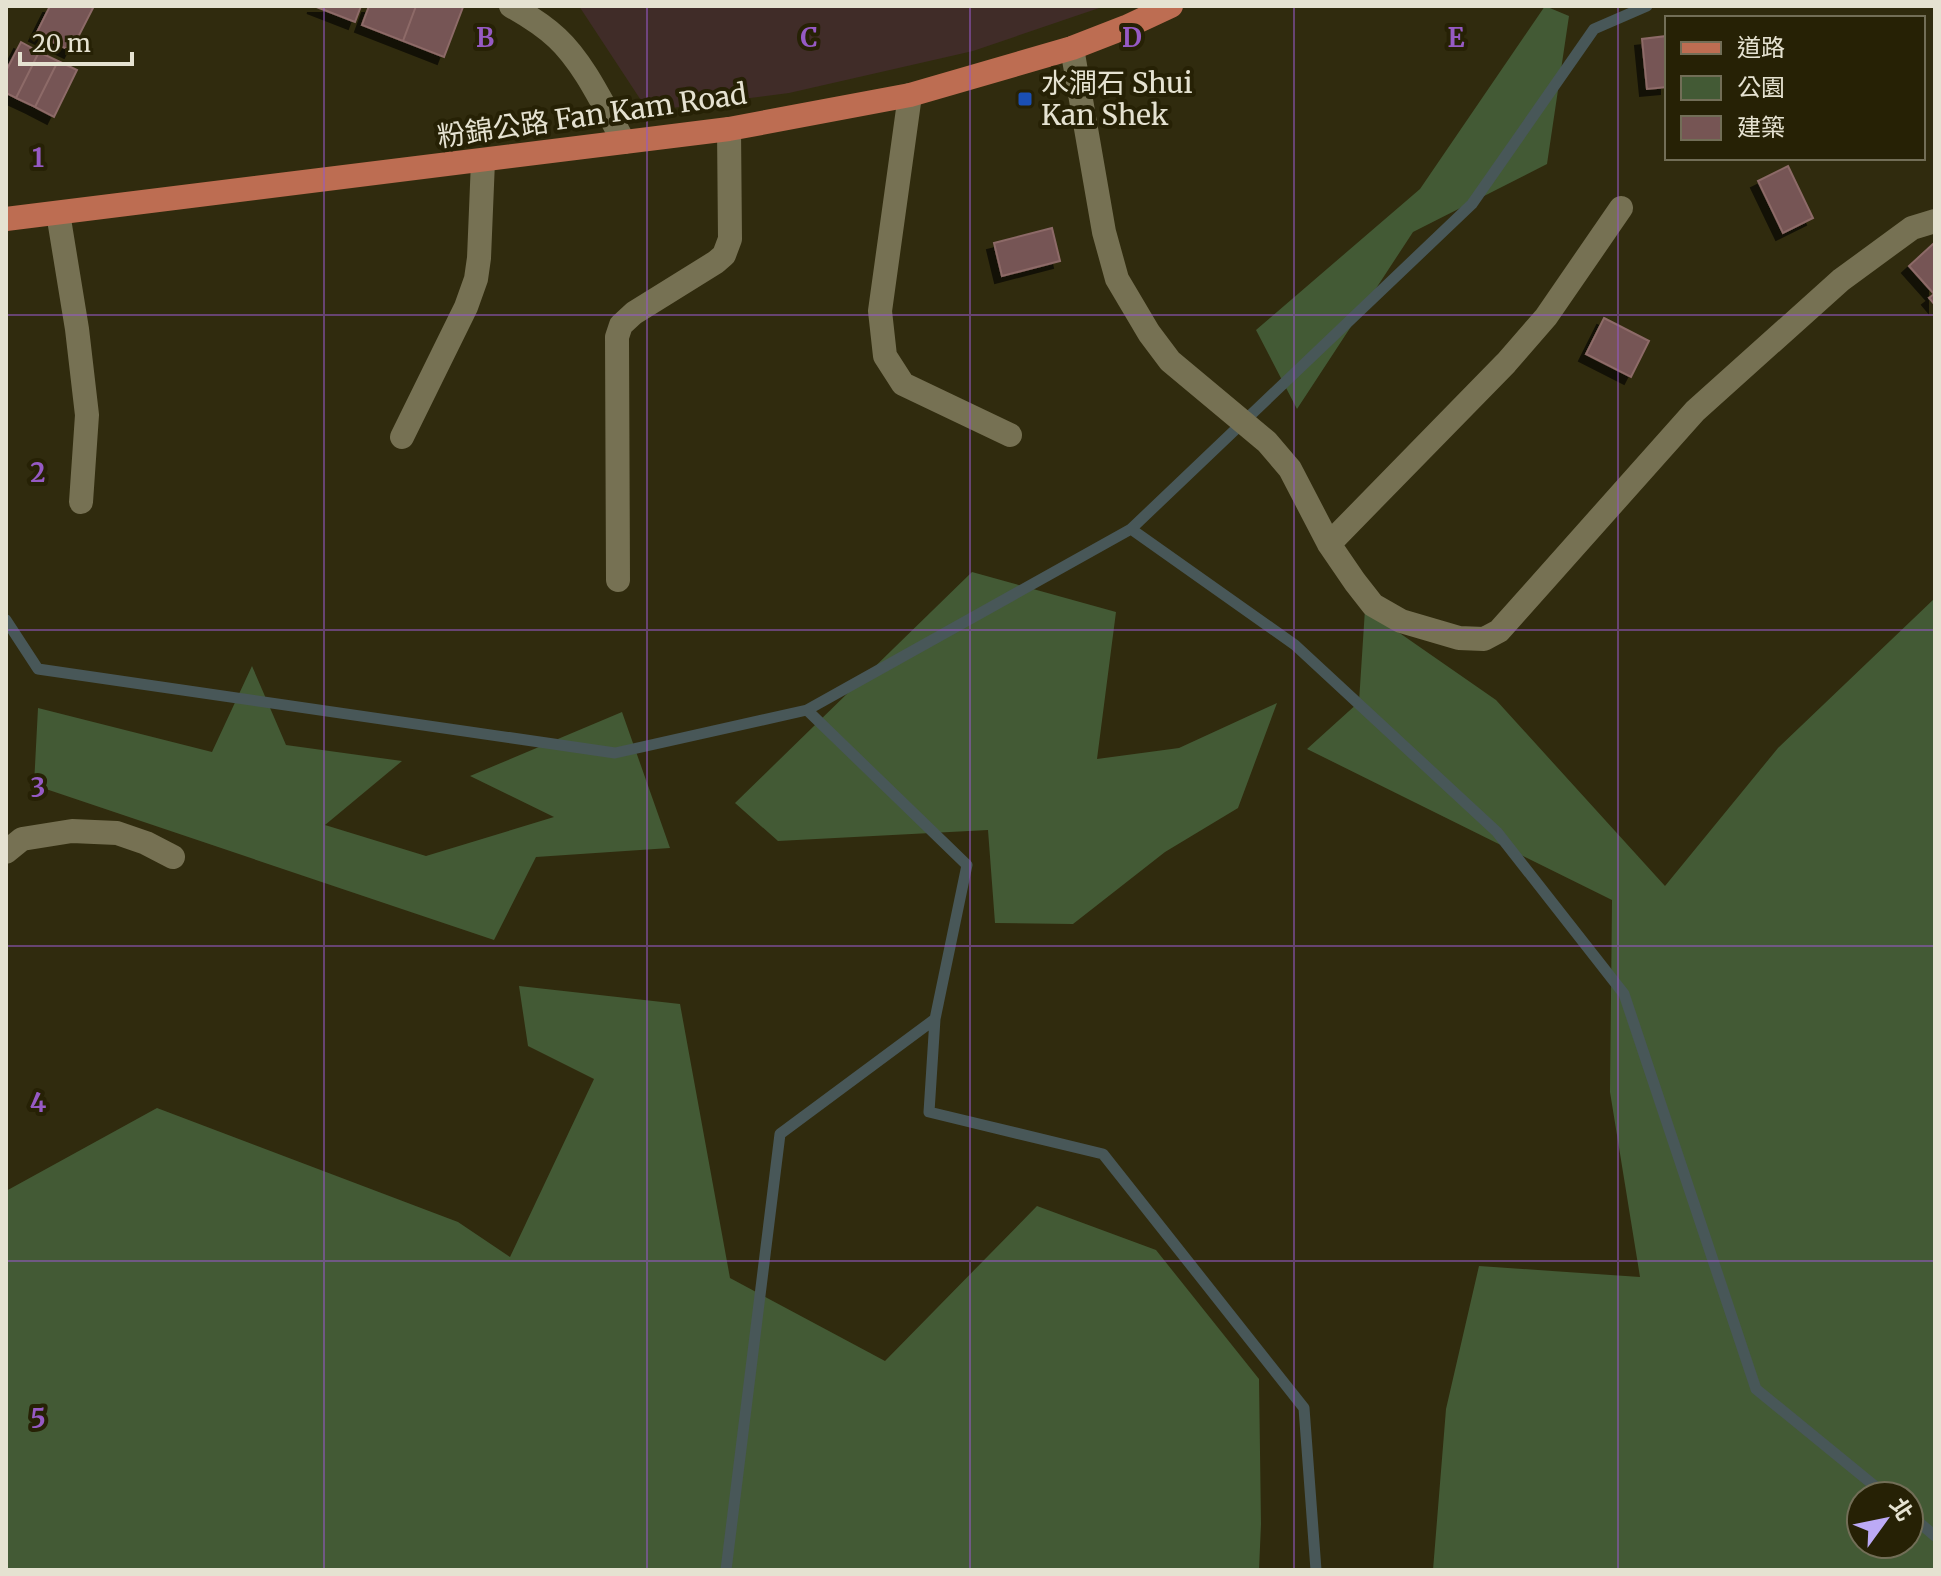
<svg xmlns="http://www.w3.org/2000/svg" width="1941" height="1576" font-family="Merriweather,'Noto Sans TC',serif">
<defs>
<filter id="shadow"><feDropShadow dx="-7" dy="7" stdDeviation="0" flood-color="#0009"/></filter>
</defs>
<rect width="100%" height="100%" fill="#302b0e"/>
<!-- industrial -->
<path fill="#402c28" d="M 579,6 L 1105,6 L 973,51 L 789,93 L 648,111 Z"/>
<!-- green -->
<path fill="#435a35" fill-rule="evenodd" d="M 1545,6 L 1569,16 L 1547,164 L 1413,232 L 1297,409 L 1256,330 L 1420,189 Z
M 972,572 L 1116,612 L 1097,759 L 1179,748 L 1277,703 L 1238,808 L 1165,852 L 1073,924 L 995,923 L 988,830 L 778,841 L 735,803 Z
M 1935,598 L 1935,1570 L 1433,1570 L 1446,1409 L 1479,1266 L 1640,1277 L 1610,1092 L 1612,900 L 1307,749 L 1359,702 L 1365,609 L 1496,700 L 1665,886 L 1778,748 ZM 1861,1496 L 1909,1496 L 1909,1544 L 1861,1544 Z
M 252,666 L 286,745 L 402,761 L 325,825 L 426,856 L 554,817 L 470,776 L 622,712 L 670,848 L 536,857 L 494,940 L 34,785 L 38,708 L 212,752 Z
M 519,986 L 680,1004 L 730,1278 L 885,1361 L 1037,1206 L 1156,1250 L 1259,1379 L 1261,1524 L 1259,1570 L 6,1570 L 6,1191 L 157,1108 L 458,1222 L 510,1257 L 594,1079 L 528,1046 Z"/>
<g fill="none" stroke-linecap="round" stroke-linejoin="round">
<!-- stream -->
<path stroke="#485758" stroke-width="11" d="M 1131,529 L 1472,204 L 1594,29 L 1647,6
M 6,620 L 38,669 L 615,753 L 807,710 L 967,865 L 935,1019 L 929,1112 L 1103,1154 L 1304,1408 L 1316,1570
M 807,710 L 1131,529 L 1295,645 L 1497,832 L 1624,994 L 1756,1389 L 1887,1496
M 1909,1514 L 1935,1536
M 726,1570 L 780,1134 L 935,1019"/>
</g>
<!-- building -->
<path fill="#765554" stroke="#8d6a68" stroke-width="2" filter="url(#shadow)" d="M 50,6 L 94,6 L 71,51 L 36,34 Z
M 314,6 L 361,6 L 355,22 Z
M 369,6 L 416,6 L 403,41 L 362,25 Z
M 416,6 L 463,7 L 444,57 L 403,41 Z
M 1667,36 L 1667,87 L 1647,89 L 1642,39 Z
M 21,42 L 39,52 L 16,98 L 6,93 L 6,71 Z
M 39,52 L 58,61 L 35,107 L 16,98 Z
M 58,61 L 77,70 L 54,117 L 35,107 Z
M 1788,166 L 1813,218 L 1783,233 L 1758,181 Z
M 1052,228 L 1060,261 L 1002,276 L 994,243 Z
M 1933,244 L 1935,247 L 1935,305 L 1929,298 L 1934,294 L 1909,266 Z
M 1604,318 L 1649,341 L 1631,377 L 1586,354 Z"/>
<g fill="none" stroke-linecap="round" stroke-linejoin="round">
<!-- minor -->
<path stroke="#767153" stroke-width="24" d="M 511,6 C 527,15 543,25 557,38 C 585,64 605,109 624,142
M 1072,48 L 1104,232 L 1117,279 L 1149,333 L 1170,361 L 1267,442 L 1290,469 L 1329,544 L 1355,582 L 1373,605 L 1401,621 L 1459,638 L 1484,639 L 1499,631 L 1695,411 L 1841,280 L 1912,228 L 1935,221
M 910,95 L 880,311 L 885,356 L 903,384 L 1010,435
M 58,213 L 77,329 L 87,415 L 81,502
M 402,437 L 466,307 L 476,279 L 479,258 L 483,161
M 1329,544 L 1506,363 L 1546,317 L 1621,208
M 618,580 L 617,337 L 621,325 L 634,313 L 716,262 L 724,255 L 730,239 L 729,129
M 6,852 L 22,839 L 72,831 L 117,833 L 146,843 L 173,857"/>
<!-- major -->
<path stroke="#bd6d52" stroke-width="24" d="M 6,219 L 729,129 L 910,95 L 1072,48 L 1126,27 L 1171,6"/>
</g>
<!-- grid -->
<path fill="none" stroke="#965ac4" stroke-width="2" stroke-opacity="0.55" d="M 324,6 L 324,1570M 647,6 L 647,1570M 970,6 L 970,1570M 1294,6 L 1294,1570M 1618,6 L 1618,1570M 6,315 L 1935,315M 6,630 L 1935,630M 6,946 L 1935,946M 6,1261 L 1935,1261"/>
<!-- markers -->
<rect fill="#1a4fb4" stroke="#262105" stroke-width="3" x="1017" y="91" width="16" height="16" rx="4"/>
<g text-anchor="middle" stroke-width="8" stroke-linejoin="round" paint-order="stroke">
<!-- poi labels -->
<g font-size="28" fill="#e5e2d1" stroke="#262105" text-anchor="start">
<text x="1041" y="93">水澗石 Shui<tspan x="1041" dy="32">Kan Shek</tspan></text>
</g>
<!-- street labels -->
<g font-size="28" fill="#e5e2d1" stroke="#262105">
<text transform="translate(592 115) rotate(-8)" y="10">粉錦公路 Fan Kam Road</text>
</g>
</g>
<g font-size="26" text-anchor="middle" font-weight="bold" fill="#965ac4" stroke="#262105" stroke-width="8" stroke-linejoin="round" paint-order="stroke">
<text x="485" y="47">B</text>
<text x="809" y="47">C</text>
<text x="1132" y="47">D</text>
<text x="1456" y="47">E</text>
<text x="38" y="167">1</text>
<text x="38" y="482">2</text>
<text x="38" y="797">3</text>
<text x="38" y="1112">4</text>
<text x="38" y="1428">5</text>
</g>
<!-- border -->
<rect width="1941" height="1576" fill="none" stroke="#e5e2d1" stroke-width="16"/>
<!-- legend -->
<rect x="1665" y="16" width="260" height="144" fill="#262105" stroke="#726e57" stroke-width="2"/>
<rect x="1681" y="42" width="40" height="12" fill="#bd6d52" stroke="#726e57" stroke-width="2"/>
<text x="1737" y="56" font-size="24" fill="#e5e2d1">道路</text>
<rect x="1681" y="76" width="40" height="24" fill="#435a35" stroke="#726e57" stroke-width="2"/>
<text x="1737" y="96" font-size="24" fill="#e5e2d1">公園</text>
<rect x="1681" y="116" width="40" height="24" fill="#765554" stroke="#726e57" stroke-width="2"/>
<text x="1737" y="136" font-size="24" fill="#e5e2d1">建築</text>
<!-- north arrow -->
<g transform="translate(1885 1520) rotate(57)"><circle r="38" fill="#262105" stroke="#726e57" stroke-width="2"/>
<path d="M0-6L14 30L0 20L-14 30Z" fill="#bcaaf6"/>
<text y="-12" font-size="22" font-weight="bold" text-anchor="middle" fill="#e5e2d1">北</text>
</g>
<!-- scale -->
<path d="M20 52v12h112v-12" fill="none" stroke="#e5e2d1" stroke-width="4"/>
<text x="32" y="52" font-size="24" fill="#e5e2d1" stroke="#262105" stroke-width="6" paint-order="stroke">20 m</text>
</svg>
